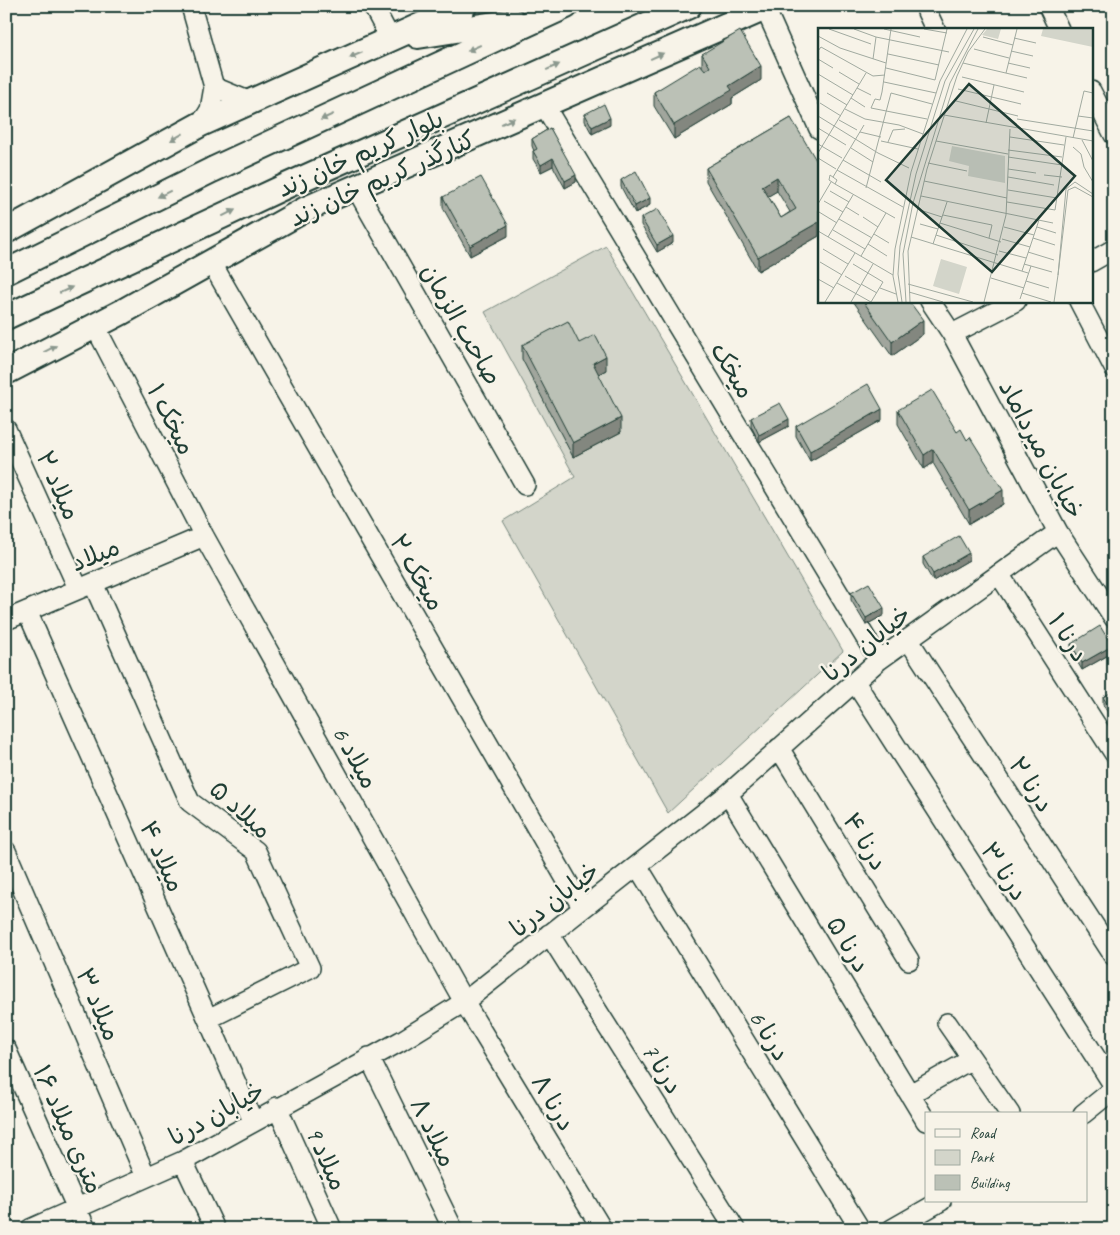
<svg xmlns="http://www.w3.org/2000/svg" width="1120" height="1235" font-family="Caveat,'Playpen Sans Arabic',sans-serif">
<rect width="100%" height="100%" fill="#f7f3e8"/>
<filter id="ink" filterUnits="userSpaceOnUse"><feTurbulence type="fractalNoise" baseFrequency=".02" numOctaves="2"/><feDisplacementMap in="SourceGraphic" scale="10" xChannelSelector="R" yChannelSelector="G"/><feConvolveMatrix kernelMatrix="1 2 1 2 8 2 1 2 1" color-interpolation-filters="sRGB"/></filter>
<g filter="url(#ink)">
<!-- green -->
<path fill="#d3d5ca" stroke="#79897f" d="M 606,246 L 843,651 L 668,813 L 503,521 L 575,477 L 485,312 Z"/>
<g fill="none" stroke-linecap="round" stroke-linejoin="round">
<!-- minor casing -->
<g stroke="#1f3d34" stroke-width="22">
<path id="minor" d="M 191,6 L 214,87 L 210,110 L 201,124
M 373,6 L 391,40
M 1048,6 L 1059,29
M 765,8 L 819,129
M 927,12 L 935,29
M 214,87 L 248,101
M 1091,91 L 1114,135
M 544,105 L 879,660
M 356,188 L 525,485
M 211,262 L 582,907
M 1091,262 L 1114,249
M 930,301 L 952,334 L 1058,532 L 1114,618
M 1079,301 L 1114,368
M 95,326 L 204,536 L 464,1002 L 602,1229
M 952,334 L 1016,301
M 6,429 L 78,588
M 999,574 L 1114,753
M 93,583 L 190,802 L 256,851 L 310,968 L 208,1019
M 27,611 L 253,1121
M 6,620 L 204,536
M 908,639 L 1114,956
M 855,682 L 1114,1086
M 779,748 L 909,960
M 728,794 L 926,1121
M 6,851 L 146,1177
M 638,867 L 860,1229
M 549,934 L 735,1229
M 947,1023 L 1010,1114
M 6,1049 L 86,1229
M 369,1057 L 453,1229
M 910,1094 L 972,1059
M 277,1107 L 332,1229
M 1083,1114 L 1114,1089
M 183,1161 L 215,1229
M 30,1229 L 183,1161 L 401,1041 L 464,1002 L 728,794 L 879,660 L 1058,532
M 892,1229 L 941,1201"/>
</g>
<!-- major casing -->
<g stroke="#1f3d34" stroke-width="28">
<path id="major" d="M 418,36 L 513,21
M 6,231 L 201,124 L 464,6
M 6,272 L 212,170 L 566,6
M 6,317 L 286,186 L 689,6
M 6,372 L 122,312 L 306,209 L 770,6"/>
</g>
<!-- minor -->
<use href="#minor" stroke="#f7f3e8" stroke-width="19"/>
<!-- major -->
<use href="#major" stroke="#f7f3e8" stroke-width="24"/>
</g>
<!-- wall -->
<path fill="#a1a69d" stroke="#1f3d34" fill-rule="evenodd" d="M 702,54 L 761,80 L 732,98 L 732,104 L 674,139 L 654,106 L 654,92 L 702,67 Z
M 585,114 L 610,125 L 592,134 L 585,121 Z
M 791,118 L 819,236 L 758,271 L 706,181 L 706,168 ZM 777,191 L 790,212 L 781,218 L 768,196 Z
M 550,128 L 576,182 L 565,188 L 553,166 L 541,172 L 533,159 L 533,151 L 534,151 L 532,146 L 532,139 Z
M 621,180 L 650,205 L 635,213 L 621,187 Z
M 443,197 L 508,236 L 470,256 L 443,208 Z
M 641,218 L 673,243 L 657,252 L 641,225 Z
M 853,301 L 909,301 L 923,334 L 892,356 Z
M 579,343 L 606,370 L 598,374 L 621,432 L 573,457 L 522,359 L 522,345 Z
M 898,410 L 957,432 L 1003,504 L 969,524 L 933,463 L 924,469 L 898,424 Z
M 751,418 L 789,426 L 759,442 L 751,426 Z
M 882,420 L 810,461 L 796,436 L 796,426 Z
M 923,557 L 969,560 L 933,581 L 923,564 Z
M 851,593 L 884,615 L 866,625 L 851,600 Z
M 1071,644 L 1112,653 L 1082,670 L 1071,651 Z
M 1114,691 L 1114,722 L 1103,705 L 1103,697 Z"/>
<!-- shaded-wall -->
<path fill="#83877f" stroke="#1f3d34" d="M 761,66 L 761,80 L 732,98 L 732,104 L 674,139 L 674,125 L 729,86 Z
M 610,118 L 610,125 L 592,134 L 592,127 Z
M 553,158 L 553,166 L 541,172 L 541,165 Z
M 576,175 L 576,182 L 565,188 L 565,181 Z
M 777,177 L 777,191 L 762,200 L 762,186 Z
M 650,198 L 650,205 L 635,213 L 635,206 Z
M 819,222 L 819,236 L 758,271 L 758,257 Z
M 508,225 L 508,236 L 470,256 L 470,246 Z
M 673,236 L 673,243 L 657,252 L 657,245 Z
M 923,320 L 923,334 L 892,356 L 892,342 Z
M 606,356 L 606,370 L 593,377 L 593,363 Z
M 882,409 L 882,420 L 810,461 L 810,451 Z
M 621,418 L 621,432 L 573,457 L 573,443 Z
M 789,419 L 789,426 L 759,442 L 759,435 Z
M 933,449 L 933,463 L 924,469 L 924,455 Z
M 1003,490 L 1003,504 L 969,524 L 969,510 Z
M 969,553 L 969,560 L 933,581 L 933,574 Z
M 884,608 L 884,615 L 866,625 L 866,618 Z
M 1112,646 L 1112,653 L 1082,670 L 1082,663 Z"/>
<!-- building -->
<path fill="#bbc1b6" stroke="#1f3d34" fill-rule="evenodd" d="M 740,31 L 761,66 L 729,86 L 732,90 L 674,125 L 654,92 L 700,64 L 705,70 L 710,67 L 702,54 Z
M 604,104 L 610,118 L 592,127 L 585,114 Z
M 791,118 L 819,165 L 819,222 L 758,257 L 706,168 ZM 777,177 L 796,209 L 781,218 L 762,186 Z
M 550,128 L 576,175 L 565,181 L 553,158 L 541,165 L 533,151 L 537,149 L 532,139 Z
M 636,171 L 650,198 L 635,206 L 621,180 Z
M 481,177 L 508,225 L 470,246 L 443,197 Z
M 658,209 L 673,236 L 657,245 L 641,218 Z
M 863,301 L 909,301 L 923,320 L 892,342 Z
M 568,321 L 579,343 L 595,335 L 606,356 L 593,363 L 621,418 L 573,443 L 522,345 Z
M 868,384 L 882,409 L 810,451 L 796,426 Z
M 932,390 L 957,432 L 961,429 L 967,440 L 970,437 L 1003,490 L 969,510 L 933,449 L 924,455 L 898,410 Z
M 780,403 L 789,419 L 759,435 L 751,418 Z
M 959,536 L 969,553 L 933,574 L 923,557 Z
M 869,583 L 884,608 L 866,618 L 851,593 Z
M 1100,626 L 1112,646 L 1082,663 L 1071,644 Z
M 1114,691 L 1114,715 L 1103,697 Z"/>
<!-- one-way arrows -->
<defs><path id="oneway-solid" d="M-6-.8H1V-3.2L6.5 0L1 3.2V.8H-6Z" transform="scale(1.25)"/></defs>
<g fill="#8b988e">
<use href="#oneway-solid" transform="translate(474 48) rotate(155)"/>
<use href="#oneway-solid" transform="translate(356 55) rotate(157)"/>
<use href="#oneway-solid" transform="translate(657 56) rotate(-24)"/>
<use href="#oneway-solid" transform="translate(553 67) rotate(-24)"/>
<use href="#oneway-solid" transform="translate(327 117) rotate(155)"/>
<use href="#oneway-solid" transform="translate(508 121) rotate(-24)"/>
<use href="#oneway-solid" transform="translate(177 137) rotate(151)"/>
<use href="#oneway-solid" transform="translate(164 194) rotate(154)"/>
<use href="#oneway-solid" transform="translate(229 213) rotate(-26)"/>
<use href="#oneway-solid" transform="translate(66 290) rotate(-25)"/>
<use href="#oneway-solid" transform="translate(50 349) rotate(-27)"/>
</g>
</g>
<g text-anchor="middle" stroke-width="4.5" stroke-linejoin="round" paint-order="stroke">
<!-- street labels -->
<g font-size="25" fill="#1f3d34" stroke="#f7f3e8">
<text transform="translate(360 153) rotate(-24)" y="9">بلوار کریم خان زند</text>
<text transform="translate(382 178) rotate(-24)" y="9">کنارگذر کریم خان زند</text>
<text transform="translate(462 324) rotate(60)" y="9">صاحب الزمان</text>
<text transform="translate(733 370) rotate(59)" y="9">میخک</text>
<text transform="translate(172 419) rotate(63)" y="9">میخک ۱</text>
<text transform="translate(1042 449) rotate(62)" y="9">خیابان میرداماد</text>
<text transform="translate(59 485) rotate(66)" y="9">میلاد ۲</text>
<text transform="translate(95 554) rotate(-22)" y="9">میلاد</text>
<text transform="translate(418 572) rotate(60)" y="9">میخک ۲</text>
<text transform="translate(1069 637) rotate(57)" y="9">درنا ۱</text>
<text transform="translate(866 643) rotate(-39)" y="9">خیابان درنا</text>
<text transform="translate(356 757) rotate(61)" y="9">میلاد 6</text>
<text transform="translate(1032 784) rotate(57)" y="9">درنا ۲</text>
<text transform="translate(241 809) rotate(42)" y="9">میلاد ۵</text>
<text transform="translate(866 841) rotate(59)" y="9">درنا ۴</text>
<text transform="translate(163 856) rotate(66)" y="9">میلاد ۴</text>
<text transform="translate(1005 871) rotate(57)" y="9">درنا ۳</text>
<text transform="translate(554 899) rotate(-38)" y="9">خیابان درنا</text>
<text transform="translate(849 944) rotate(59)" y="9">درنا ۵</text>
<text transform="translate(99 1004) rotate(67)" y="9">میلاد ۳</text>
<text transform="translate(770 1035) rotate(58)" y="9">درنا 6</text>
<text transform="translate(663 1068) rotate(58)" y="9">درنا 7</text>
<text transform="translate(554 1102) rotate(59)" y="9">درنا ۸</text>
<text transform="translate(216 1113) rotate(-29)" y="9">خیابان درنا</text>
<text transform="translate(69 1129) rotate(66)" y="9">۱۶ متری میلاد</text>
<text transform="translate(434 1132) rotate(64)" y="9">میلاد ۸</text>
<text transform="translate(327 1158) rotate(66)" y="9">میلاد 9</text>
</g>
</g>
<!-- overview -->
<g transform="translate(818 28)">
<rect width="275" height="275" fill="#f7f3e8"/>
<path d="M 169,1 L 183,1 L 180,11 L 164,7 ZM 225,1 L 275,1 L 275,19 L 223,8 ZM 134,118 L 187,128 L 187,155 L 150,148 L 151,138 L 131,133 ZM 123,231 L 149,239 L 141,266 L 115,258 Z" fill="#d3d5ca"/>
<path fill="none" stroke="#a1aaa0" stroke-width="1" d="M 11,1 L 53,16M 36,1 L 58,9 L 131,24M 66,1 L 102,9M 73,1 L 64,64 L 62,72 L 57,71 L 53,80 L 109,91M 106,1 L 129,5M 0,8 L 22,20 L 68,35M 165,9 L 195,17M 196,10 L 218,15M 156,21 L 191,30M 0,23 L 3,19 L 55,48 L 67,47M 193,23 L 215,28M 70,26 L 121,37M 0,31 L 15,40M 55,31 L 58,9M 145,35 L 209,50M 190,35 L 212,40M 68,40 L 117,52 L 129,1M 21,44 L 41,56M 188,45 L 199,1M 0,46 L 35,67M 144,49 L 206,64M 66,54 L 118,65M 39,60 L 53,67M 140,61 L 203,76M 9,65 L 29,77M 33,70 L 47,79M 138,73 L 200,88M 2,75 L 23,88M 27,81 L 47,91 L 81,97 L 105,106M 126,87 L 275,113M 0,88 L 60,125 L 91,140M 260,88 L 275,90M 199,91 L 275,103M 21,92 L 39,102M 168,95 L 176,57M 0,100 L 28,117M 42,104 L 63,109M 192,109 L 246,117M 255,110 L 266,63 L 275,65M 264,112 L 275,133M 63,113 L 100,121M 118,113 L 190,126M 70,114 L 75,102 L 87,101M 0,116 L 24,130M 255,119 L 263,126 L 266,139 L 275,154M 33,120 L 55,134M 190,122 L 244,129M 0,125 L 48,45M 190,129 L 244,137M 0,130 L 18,141M 25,132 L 63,154M 110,135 L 149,143M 190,141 L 218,145M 19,142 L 85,179M 226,147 L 244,149M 15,149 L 46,97M 190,149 L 236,157M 106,153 L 189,170M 17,156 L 19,152 L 12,147 L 11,152 L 17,156 L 77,190M 48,160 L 73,65 L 114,76M 190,162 L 239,170M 12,163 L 31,174M 275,166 L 257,154 L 248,161 L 240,247 L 250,162 L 257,159 L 275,169M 103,168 L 235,195M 6,173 L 25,184M 189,174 L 237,182 L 248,109M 0,176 L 13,154M 28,179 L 41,187M 102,182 L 124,189M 1,184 L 19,195M 125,187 L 174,197 L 171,210M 45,189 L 60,199M 21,191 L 54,210M 122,195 L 183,214M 102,196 L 120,201M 186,199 L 216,207M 219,199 L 238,205M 15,202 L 47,221M 0,203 L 75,247M 56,206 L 71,215M 118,207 L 180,227M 10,209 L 35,167M 93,209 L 210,245M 215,210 L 237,217M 184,211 L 212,219M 50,216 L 69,228M 115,216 L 129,174M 5,221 L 30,236M 181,223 L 208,230M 210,224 L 236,232M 43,228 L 68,185M 2,234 L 24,247M 35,236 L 65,254 L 53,274M 206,236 L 234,244M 204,243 L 221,192M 27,248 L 42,257M 173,250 L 206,260M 0,251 L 16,260M 208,253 L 231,260M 19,255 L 53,274M 43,256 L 59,265M 90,256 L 155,274M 62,260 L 78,266M 91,264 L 125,274M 204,265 L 233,274M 202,271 L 213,238M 7,274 L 37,225M 33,274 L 55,236M 80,274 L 75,248 L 77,221 L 93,144 L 122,53 L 149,1M 84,274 L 80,246 L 82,218 L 98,146 L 127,53 L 156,1M 88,274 L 85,226 L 95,175 L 132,55 L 160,1M 92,274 L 90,223 L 109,141 L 139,48 L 150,24 L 167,1M 166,274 L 188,187 L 192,101M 236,274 L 240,247"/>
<path fill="#1f3d34" fill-opacity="0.15" stroke="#1f3d34" stroke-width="2.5" d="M 151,56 L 257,148 L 174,244 L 68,152 Z"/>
<rect width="275" height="275" fill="none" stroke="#1f3d34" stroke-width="2.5"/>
</g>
<!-- margin -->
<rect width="1120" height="1235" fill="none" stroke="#f7f3e8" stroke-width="25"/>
<rect x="12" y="12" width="1095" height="1210" fill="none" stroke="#1f3d34" stroke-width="2" filter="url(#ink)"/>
<!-- legend -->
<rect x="925" y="1112" width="162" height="90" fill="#f7f3e8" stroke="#a1aaa0"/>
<rect x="935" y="1129" width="25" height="8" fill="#f7f3e8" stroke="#a1aaa0"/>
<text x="970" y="1138" font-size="15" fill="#1f3d34">Road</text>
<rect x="935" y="1150" width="25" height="15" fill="#d3d5ca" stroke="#a1aaa0"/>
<text x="970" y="1162" font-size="15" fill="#1f3d34">Park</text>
<rect x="935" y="1175" width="25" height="15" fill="#bbc1b6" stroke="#a1aaa0"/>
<text x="970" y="1188" font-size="15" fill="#1f3d34">Building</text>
</svg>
